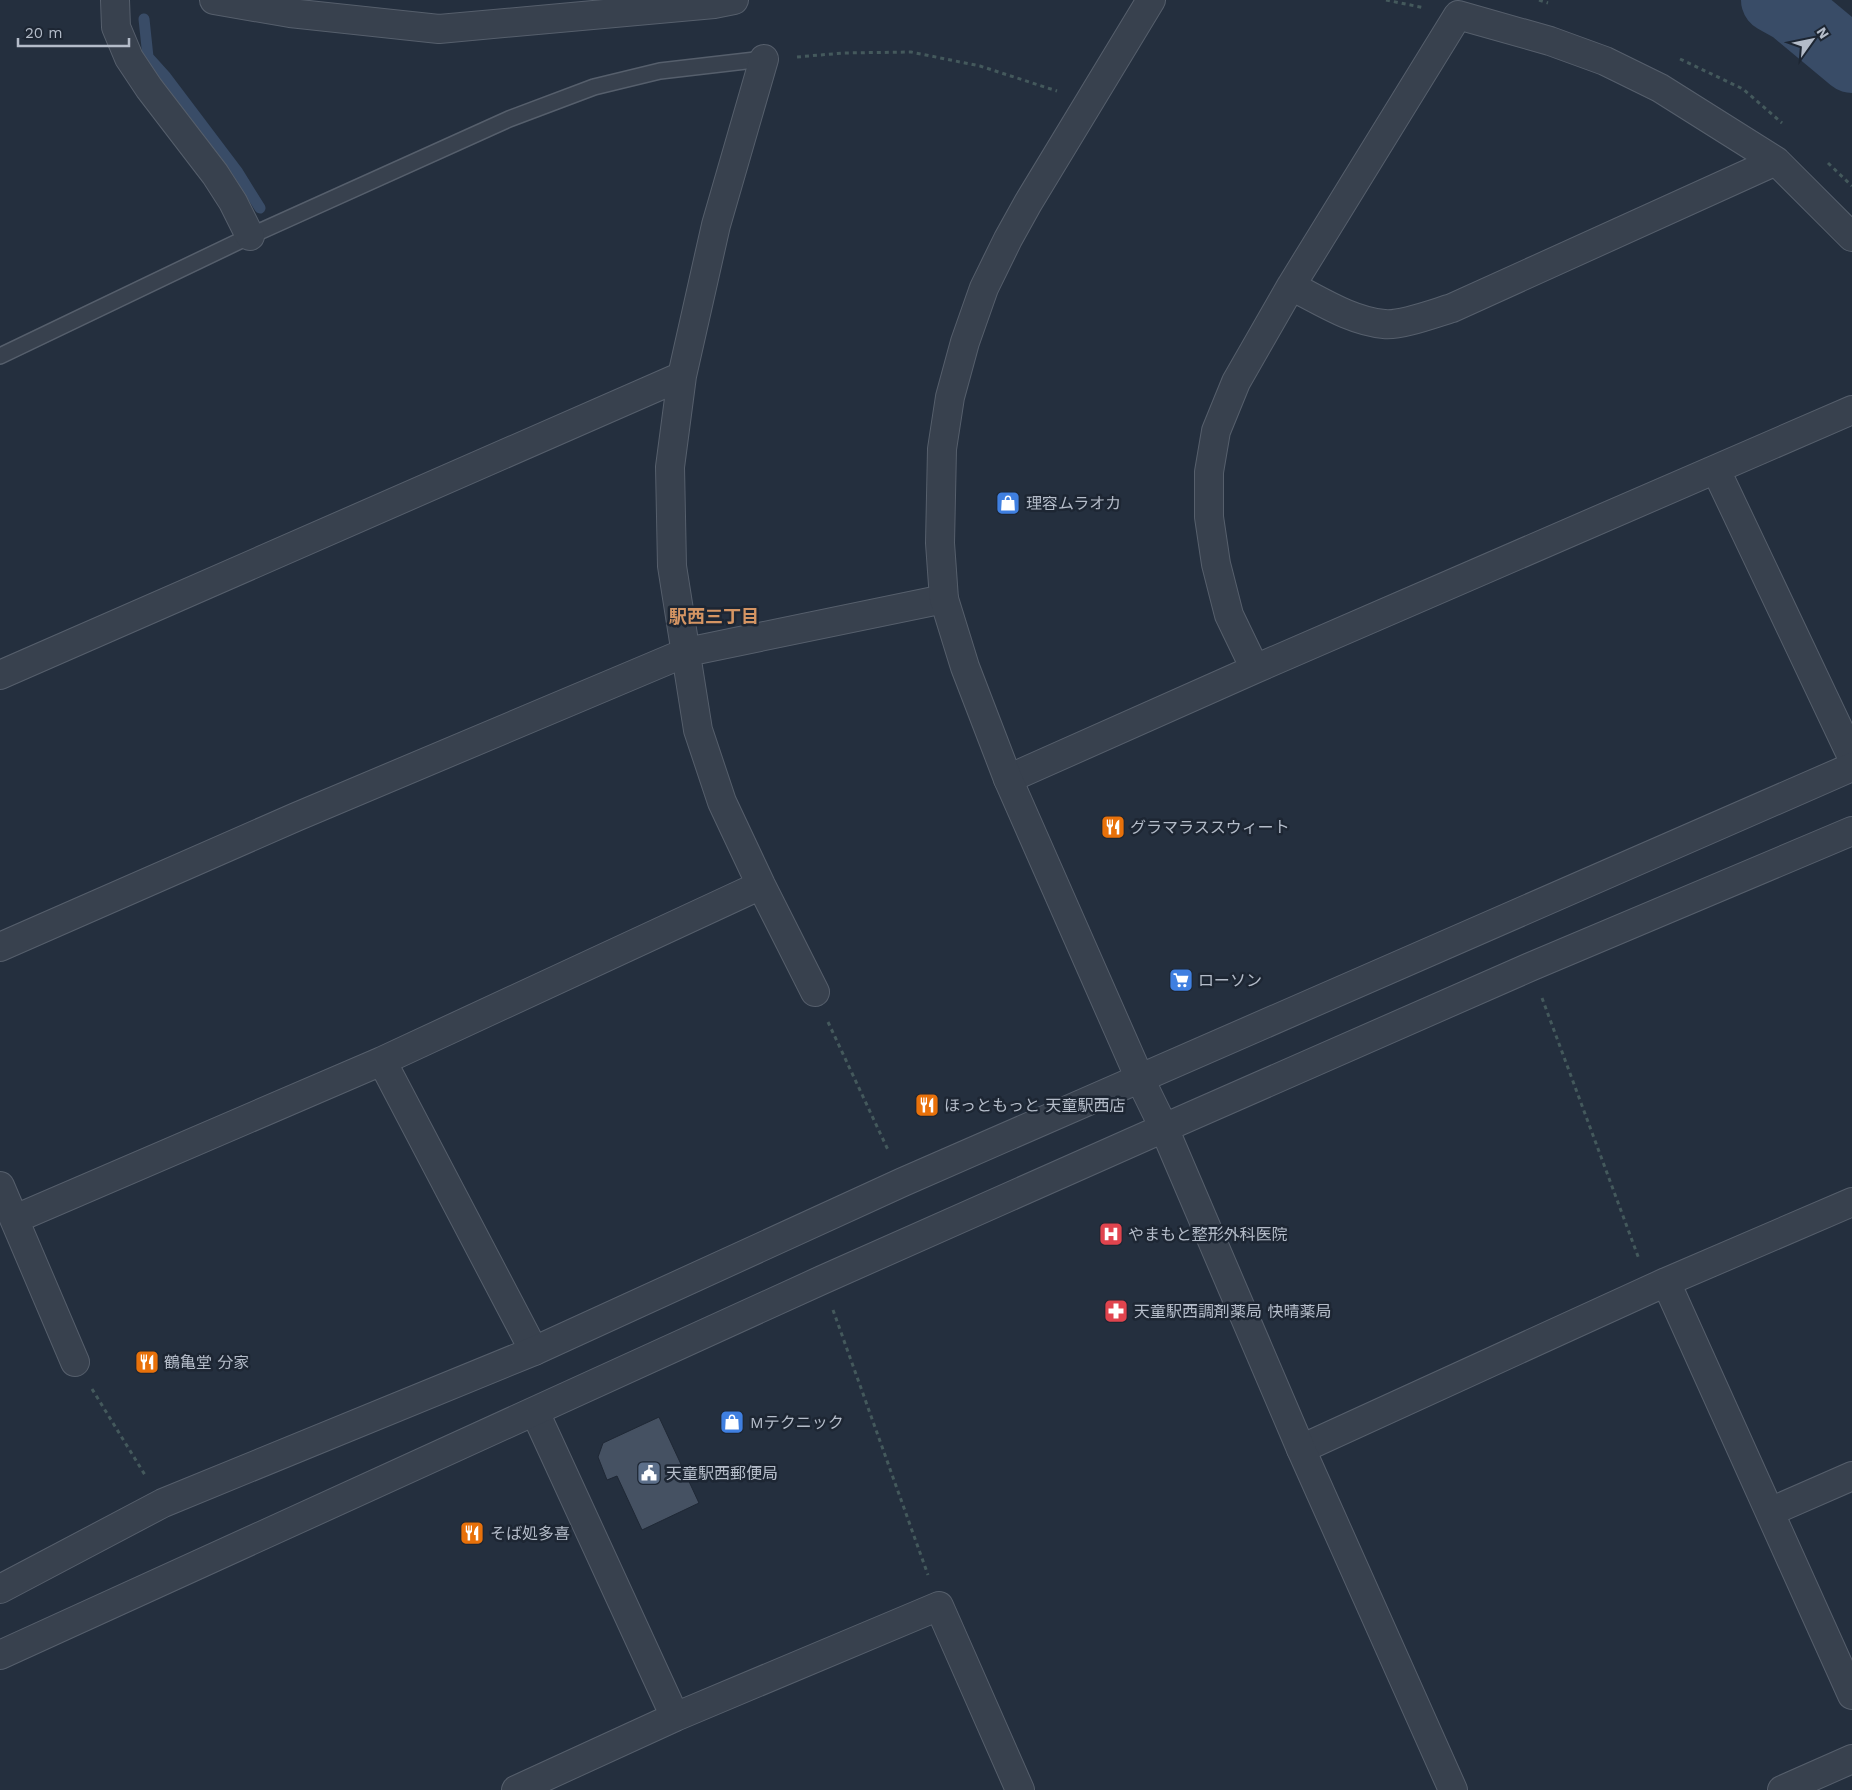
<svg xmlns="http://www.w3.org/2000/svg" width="1852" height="1790" font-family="'Work Sans','Noto Sans JP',sans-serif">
<rect width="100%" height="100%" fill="#242f3e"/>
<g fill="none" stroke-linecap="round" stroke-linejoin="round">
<!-- stream -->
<path stroke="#394c67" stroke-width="11" d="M 144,19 L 148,57 L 166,77 L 237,171 L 260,208"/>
<!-- river -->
<path stroke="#394c67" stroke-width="66" d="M 1774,0 L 1792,10 L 1852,60"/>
</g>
<!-- building -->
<path fill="#455162" stroke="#1f2835" d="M 659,1417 L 699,1503 L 642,1530 L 617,1476 L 607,1480 L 598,1457 L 603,1443 Z"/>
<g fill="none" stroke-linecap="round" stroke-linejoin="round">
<!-- service casing -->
<g stroke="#565f6c" stroke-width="18">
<path id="service" d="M 0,356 L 250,236 L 509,119 L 594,87 L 660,71 L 764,59"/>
</g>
<!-- minor casing -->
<g stroke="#565f6c" stroke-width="30">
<path id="minor" d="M 115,0 L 116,27 L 129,58 L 149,88 L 215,174 L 233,202 L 250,236
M 214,0 L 290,13 L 439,29 L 714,4 L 734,0
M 764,59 L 716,225 L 682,376 L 670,467 L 672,566 L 698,730 L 722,802 L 761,885 L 815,992
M 1291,286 C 1321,301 1351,321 1384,324 C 1401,326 1435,313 1452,308 L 1776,161
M 1716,470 L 1852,757
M 1255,669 L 1229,615 L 1216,564 L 1209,517 L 1209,472 L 1216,431 L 1236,382 L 1291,286 L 1458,15 L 1550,41 L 1605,61 L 1660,88 L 1776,161 L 1852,237
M 0,675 L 682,376
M 1008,779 L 1255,669 L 1852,410
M 0,947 L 296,817 L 687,652 L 944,599
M 382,1061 L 534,1351
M 0,1186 L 75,1362
M 15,1219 L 382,1061 L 761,885
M 1666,1282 L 1852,1202
M 535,1412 L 675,1717
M 1301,1449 L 1666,1282 L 1852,1695
M 1770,1512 L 1852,1476
M 516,1790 L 675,1717 L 939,1606 L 1020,1790
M 1782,1790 L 1852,1759"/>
</g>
<!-- tertiary casing -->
<g stroke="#565f6c" stroke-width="30">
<path id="tertiary" d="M 1151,0 L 1028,203 L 1008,239 L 984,288 L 965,342 L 950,397 L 942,449 L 940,543 L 944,599 L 965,667 L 1008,779 L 1140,1079 L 1164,1128 L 1301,1449 L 1453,1790
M 0,1589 L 163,1503 L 534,1351 L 903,1182 L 1852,767
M 0,1655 L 822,1280 L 1164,1128 L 1530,967 L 1852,831"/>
</g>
<!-- path -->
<path stroke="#44595c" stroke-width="3" stroke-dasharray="4 4" stroke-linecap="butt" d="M 1386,0 L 1425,8
M 1539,0 L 1548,3
M 797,57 L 843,53 L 911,52 L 980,66 L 1057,91
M 1680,59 L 1743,89 L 1782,123
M 1828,163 L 1852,186
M 1542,998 L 1639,1259
M 828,1022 L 889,1152
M 833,1310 L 928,1575
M 92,1389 L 145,1475"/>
<!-- service -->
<use href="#service" stroke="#38414e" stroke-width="15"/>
<!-- minor -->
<use href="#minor" stroke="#38414e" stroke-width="28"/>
<!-- tertiary -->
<use href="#tertiary" stroke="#38414e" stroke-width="28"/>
</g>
<!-- icons -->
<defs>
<g id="shop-square" transform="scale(1.25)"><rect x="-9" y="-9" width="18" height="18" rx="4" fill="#3f7fe0" stroke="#1d2633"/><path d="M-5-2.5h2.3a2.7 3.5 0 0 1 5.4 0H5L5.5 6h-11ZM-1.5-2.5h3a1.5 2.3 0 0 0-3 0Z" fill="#fff"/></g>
<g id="restaurant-square" transform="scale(1.25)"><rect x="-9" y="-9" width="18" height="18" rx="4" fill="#e8710a" stroke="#1d2633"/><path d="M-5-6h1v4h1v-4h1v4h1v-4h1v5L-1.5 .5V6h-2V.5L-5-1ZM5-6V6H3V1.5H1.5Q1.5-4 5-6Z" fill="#fff"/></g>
<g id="supermarket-square" transform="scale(1.25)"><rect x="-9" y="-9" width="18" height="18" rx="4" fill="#3f7fe0" stroke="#1d2633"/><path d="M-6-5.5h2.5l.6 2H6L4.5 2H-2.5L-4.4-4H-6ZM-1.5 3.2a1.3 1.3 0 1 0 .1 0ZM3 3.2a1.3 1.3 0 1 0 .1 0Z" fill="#fff"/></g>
<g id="hospital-square" transform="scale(1.25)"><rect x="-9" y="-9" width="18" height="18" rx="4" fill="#e0444e" stroke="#1d2633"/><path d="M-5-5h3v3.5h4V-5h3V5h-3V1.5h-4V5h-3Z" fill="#fff"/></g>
<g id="pharmacy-square" transform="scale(1.25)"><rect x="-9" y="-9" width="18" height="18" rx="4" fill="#e0444e" stroke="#1d2633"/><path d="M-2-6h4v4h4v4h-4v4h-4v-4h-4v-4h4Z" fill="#fff"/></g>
<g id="civic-square" transform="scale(1.25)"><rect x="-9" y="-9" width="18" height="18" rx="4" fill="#5c6f8a" stroke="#1d2633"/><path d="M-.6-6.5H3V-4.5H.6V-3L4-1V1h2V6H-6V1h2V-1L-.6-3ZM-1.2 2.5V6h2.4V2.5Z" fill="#fff"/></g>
</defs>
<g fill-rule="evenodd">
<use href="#shop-square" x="1008" y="503"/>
<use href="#restaurant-square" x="1113" y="827"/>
<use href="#supermarket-square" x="1181" y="980"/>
<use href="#restaurant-square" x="927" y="1105"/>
<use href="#hospital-square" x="1111" y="1234"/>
<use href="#pharmacy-square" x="1116" y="1311"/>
<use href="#restaurant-square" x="147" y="1362"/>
<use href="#shop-square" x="732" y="1422"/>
<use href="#civic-square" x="649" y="1473"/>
<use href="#restaurant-square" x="472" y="1533"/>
</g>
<g text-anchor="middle" stroke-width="5" stroke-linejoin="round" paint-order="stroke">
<!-- poi labels -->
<g font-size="16" fill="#b4bcc9" stroke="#1d2633" text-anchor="start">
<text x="1026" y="509">理容ムラオカ</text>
<text x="1130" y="833">グラマラススウィート</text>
<text x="1198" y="986">ローソン</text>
<text x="944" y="1111">ほっともっと 天童駅西店</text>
<text x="1128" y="1240">やまもと整形外科医院</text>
<text x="1134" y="1317">天童駅西調剤薬局 快晴薬局</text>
<text x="164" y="1368">鶴亀堂 分家</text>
<text x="750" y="1428">Mテクニック</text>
<text x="666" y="1479">天童駅西郵便局</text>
<text x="490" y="1539">そば処多喜</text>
</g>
<!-- neighbourhood labels -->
<g font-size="18" font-weight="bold" fill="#d59563" stroke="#1d2633">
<text x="714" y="623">駅西三丁目</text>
</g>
</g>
<!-- north arrow -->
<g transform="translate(1812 40) rotate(57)" stroke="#1d2633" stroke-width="4" paint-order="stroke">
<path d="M0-4L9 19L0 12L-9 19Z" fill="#b4bcc9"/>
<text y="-8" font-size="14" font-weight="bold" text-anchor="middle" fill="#b4bcc9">N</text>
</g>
<!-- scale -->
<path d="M18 38v8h111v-8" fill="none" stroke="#b4bcc9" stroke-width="2.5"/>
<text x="25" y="38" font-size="15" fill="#b4bcc9" stroke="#1d2633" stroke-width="4" paint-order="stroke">20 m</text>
</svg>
